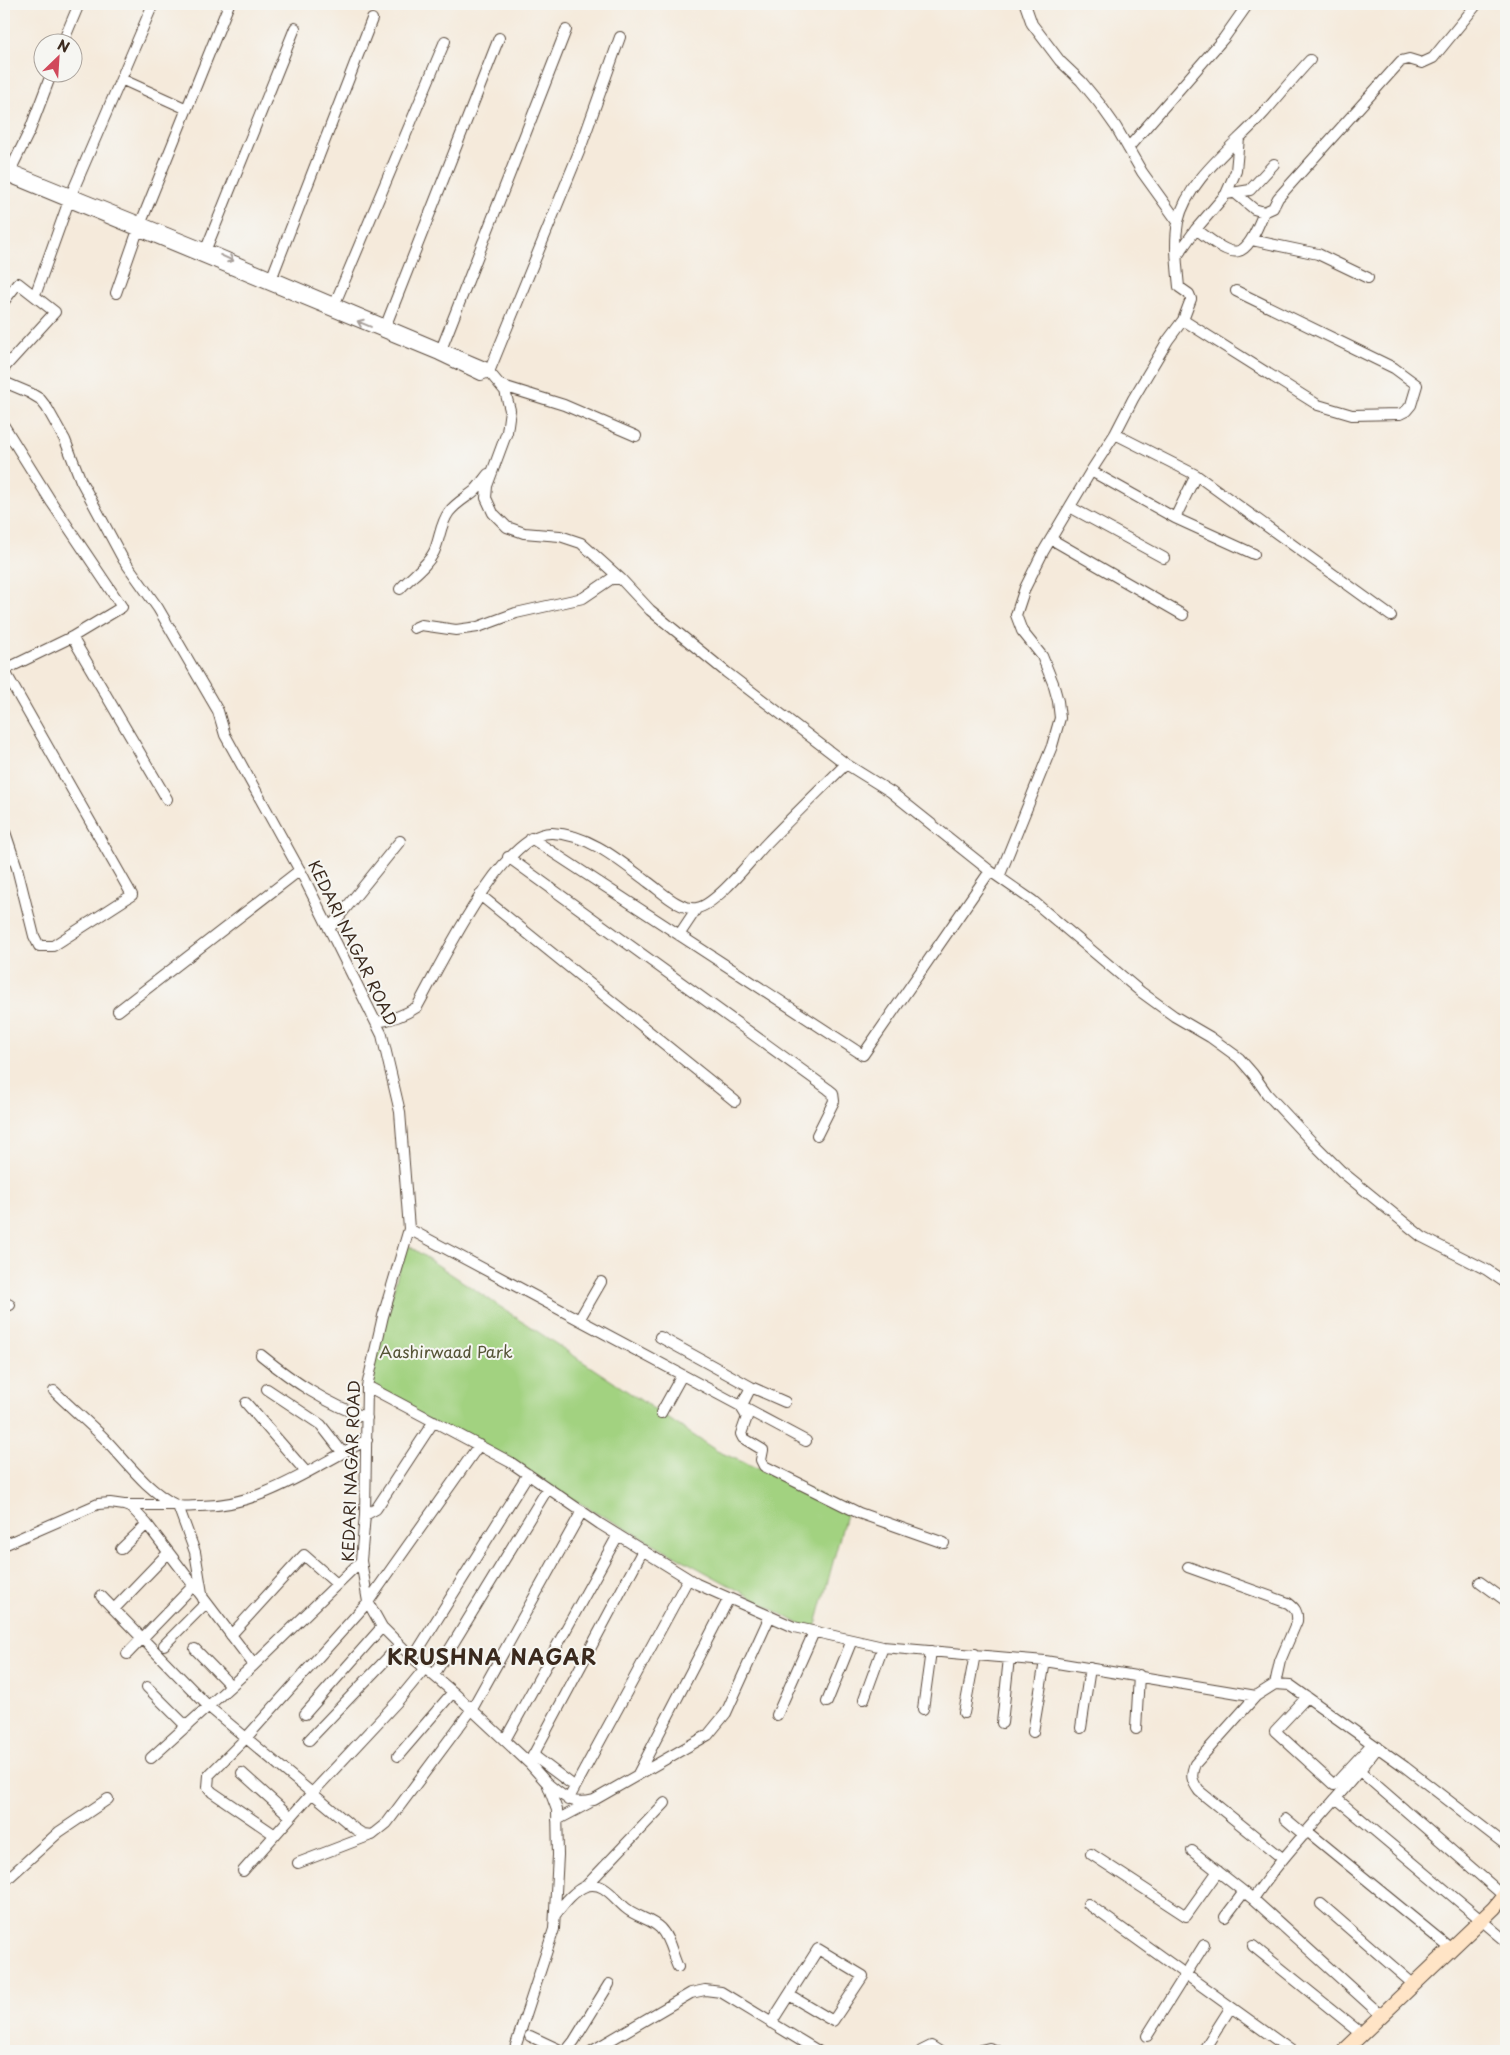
<svg xmlns="http://www.w3.org/2000/svg" width="1510" height="2055" font-family="'Playpen Sans',sans-serif">
<rect width="100%" height="100%" fill="#f6f6f2"/>
<filter id="ink" filterUnits="userSpaceOnUse"><feTurbulence type="fractalNoise" baseFrequency=".02" numOctaves="2"/><feDisplacementMap in="SourceGraphic" scale="10" xChannelSelector="R" yChannelSelector="G"/><feConvolveMatrix kernelMatrix="1 2 1 2 8 2 1 2 1" color-interpolation-filters="sRGB"/></filter>
<filter id="wash" filterUnits="userSpaceOnUse"><feTurbulence type="fractalNoise" baseFrequency=".0096" numOctaves="4" result="noise"/><feDisplacementMap in="SourceGraphic" scale="20" xChannelSelector="R" yChannelSelector="G"/><feGaussianBlur stdDeviation="1.12" result="paint"/><feColorMatrix in="noise" values="0 0 0 0 0 0 0 0 0 0 0 0 0 0 0 0 0 1.4 0 .05"/><feComposite in="paint" operator="in"/></filter>
<g filter="url(#wash)">
<rect width="100%" height="100%" fill="#f5eadb"/>
<!-- green -->
<path fill="#a2d280" stroke="#6e7e4f" d="M 406,1244 L 717,1451 L 848,1507 L 814,1632 L 367,1386 Z"/>
</g>
<g filter="url(#ink)">
<g fill="none" stroke-linecap="round" stroke-linejoin="round">
<!-- street casing -->
<g stroke="#57473a" stroke-width="12">
<path id="street" d="M 153,4 L 121,79 L 187,109
M 1025,4 L 1032,24 L 1060,61 L 1081,81 L 1099,103 L 1116,127 L 1142,172 L 1178,222
M 4,7 L 5,4
M 63,42 L 79,4
M 1128,148 L 1224,38 L 1248,4
M 4,167 L 206,249 L 485,367 L 505,391 L 510,410 L 507,432 L 487,486 L 486,498 L 493,513 L 507,527 L 524,533 L 560,536 L 581,543 L 621,579 L 650,610 L 726,672 L 846,764 L 891,792 L 990,871 L 1033,901 L 1141,992 L 1174,1016 L 1210,1037 L 1239,1058 L 1253,1074 L 1267,1094 L 1311,1141 L 1341,1171 L 1422,1237 L 1487,1270 L 1506,1283
M 4,175 L 439,355 L 481,375 L 489,372 L 579,152 L 620,37
M 8,175 L 30,130 L 52,72
M 1235,193 L 1254,209 L 1264,212 L 1273,208 L 1278,198 L 1401,61 L 1409,59 L 1422,63 L 1433,58 L 1477,4
M 1226,194 L 1236,171 L 1239,138
M 1196,229 C 1237,261 1244,262 1264,212
M 1252,240 L 1318,254 L 1368,278
M 204,254 L 295,28
M 1177,256 L 1196,229 L 1226,194 L 1250,190 L 1274,164
M 270,282 L 372,19
M 37,290 L 71,195 L 121,79
M 116,293 L 138,230 L 229,4
M 4,301 L 18,283 L 55,312 L 4,368
M 333,308 L 445,41
M 1183,320 L 1318,405 L 1352,415 L 1400,414 L 1406,411 L 1411,405 L 1417,385 L 1394,368 L 1236,291
M 384,330 L 499,38
M 439,355 L 566,30
M 4,382 L 30,393 L 40,399 L 47,408 L 65,440 L 81,481 L 123,559 L 158,608 L 218,711 L 225,735 L 304,878 L 382,1035 L 400,1112 L 409,1229 L 383,1316 L 367,1386 L 365,1515 L 361,1561 L 368,1602 L 382,1627 L 413,1658 L 453,1692 L 529,1763 L 547,1783 L 557,1810 L 558,1855 L 554,1929 L 514,2051
M 500,385 L 564,405 L 636,436
M 4,426 L 52,503 L 122,607 L 72,637 L 4,670
M 1115,434 L 1196,475 L 1391,616
M 1091,471 L 1175,518 L 1196,475
M 1070,507 L 1164,558
M 1175,518 L 1254,554
M 1051,539 L 1183,615
M 400,589 C 410,577 426,568 434,552 C 440,539 440,524 449,512 C 456,503 464,499 473,492 C 478,488 483,480 488,474
M 414,628 L 421,625 L 456,630 L 478,627 L 516,613 L 583,598 L 611,579 L 621,579
M 72,637 L 167,799
M 4,670 L 132,895 L 53,946 L 39,946 L 34,936 L 17,868 L 4,829
M 531,838 L 863,1055 L 990,871
M 508,857 L 828,1089 L 833,1093 L 834,1101 L 817,1135
M 999,877 L 1052,746 L 1060,718 L 1058,701 L 1053,683 L 1042,656 L 1022,631 L 1016,615 L 1025,588 L 1043,552 L 1091,471 L 1115,434 L 1133,399 L 1168,340 L 1183,320 L 1191,299 L 1189,294 L 1179,287 C 1177,266 1174,243 1178,222 C 1187,180 1234,146 1262,115 C 1278,97 1293,78 1310,60
M 480,895 L 735,1101
M 329,929 L 400,841
M 679,935 L 697,908
M 118,1011 L 300,870
M 376,1022 C 392,1020 403,1016 417,1007 C 439,968 503,831 552,833 C 589,834 620,861 648,882 C 661,891 680,911 697,908 C 716,905 752,859 766,844 C 792,817 819,791 846,764
M 409,1229 L 806,1441
M 4,1302 L 10,1305
M 579,1320 L 601,1282
M 660,1337 L 751,1387 L 785,1402
M 261,1355 C 294,1382 327,1404 367,1418
M 367,1386 L 510,1462 L 600,1524 L 697,1584 L 794,1627 L 883,1647 L 1045,1661 L 1256,1696 L 1275,1684 L 1290,1685 L 1405,1767 L 1506,1845
M 751,1387 L 741,1407 L 747,1417 L 741,1434 L 743,1438 L 763,1450 L 761,1460 L 764,1466 L 859,1513 L 944,1543
M 267,1389 L 321,1425 L 342,1452
M 54,1391 C 70,1407 88,1422 104,1438 C 127,1462 146,1490 176,1505 C 182,1508 192,1506 199,1506 C 261,1507 314,1466 367,1440
M 246,1403 L 306,1472
M 661,1413 L 682,1375
M 124,1505 L 175,1505
M 178,1506 L 195,1552 L 203,1599
M 365,1515 L 376,1509 L 380,1503 L 434,1421
M 4,1545 L 98,1504 L 110,1503 L 124,1505 L 132,1508 L 147,1524 L 254,1665
M 121,1549 L 147,1524
M 1188,1567 L 1288,1603 C 1295,1608 1298,1612 1297,1621 L 1280,1661 L 1275,1684
M 1480,1582 L 1506,1601
M 101,1596 L 209,1707 L 355,1829 L 363,1834 L 372,1835 L 387,1823 L 472,1709 L 582,1511
M 114,1609 L 168,1553
M 231,1635 L 304,1555 L 337,1584
M 164,1645 L 206,1603
M 195,1649 L 231,1686
M 127,1654 L 193,1586
M 413,1658 L 528,1474
M 434,1675 L 548,1488
M 147,1687 L 187,1727
M 1256,1696 L 1195,1764 C 1190,1776 1192,1781 1199,1791 L 1282,1858
M 1307,1697 L 1275,1731 L 1334,1785 L 1372,1744
M 864,1699 L 883,1647
M 827,1702 L 852,1640
M 923,1709 L 931,1651
M 964,1713 L 975,1654
M 305,1714 L 382,1627
M 777,1715 L 814,1632
M 1002,1723 L 1009,1658
M 1081,1728 L 1090,1668
M 1136,1729 L 1139,1675
M 1033,1732 L 1045,1661
M 309,1740 L 400,1645
M 505,1740 L 618,1535
M 533,1755 L 570,1783
M 398,1756 L 453,1692
M 151,1758 L 254,1665 L 361,1561
M 529,1763 L 643,1550
M 1360,1771 L 1504,1896
M 242,1773 L 291,1817
M 638,1774 L 729,1598
M 548,1784 C 564,1797 572,1806 594,1800 L 708,1735 L 726,1713 L 770,1616
M 1337,1799 L 1506,1941
M 568,1800 L 688,1579
M 1285,1819 L 1304,1835
M 557,1820 L 589,1803
M 1307,1831 L 1450,1948
M 275,1835 L 212,1792 L 208,1787 L 209,1775 L 246,1738 L 368,1602 L 479,1445
M 1192,1851 L 1253,1899 L 1381,2015
M 1091,1854 L 1186,1916 L 1218,1871
M 298,1863 L 371,1835
M 243,1871 L 313,1792 L 397,1702 L 425,1668
M 4,1882 L 59,1832 L 108,1799
M 586,1886 L 665,1803
M 1253,1899 C 1290,1844 1339,1800 1378,1747
M 1088,1904 L 1292,2051
M 1321,1904 L 1413,1984
M 555,1915 C 563,1905 573,1891 586,1886 C 604,1880 615,1900 627,1909 C 637,1917 651,1919 660,1928 C 670,1938 672,1955 678,1967
M 1225,1917 L 1244,1892
M 1253,1946 L 1362,2034
M 771,2023 L 818,1949 L 863,1976 L 833,2021 L 789,1995
M 530,2036 L 562,2051
M 1147,2036 L 1204,1945
M 566,2051 L 574,2041 L 609,1984
M 592,2051 L 691,1993 L 705,1990 L 721,1992 L 818,2051
M 921,2051 L 931,2046 L 939,2051
M 977,2051 L 989,2048 L 998,2051
M 1203,2051 L 1231,2007"/>
</g>
<!-- secondary casing -->
<g stroke="#57473a" stroke-width="16">
<path id="secondary" d="M 1344,2051 L 1494,1908 L 1506,1893"/>
</g>
<!-- street -->
<use href="#street" stroke="#fff" stroke-width="10"/>
<!-- secondary -->
<use href="#secondary" stroke="#ffe4c6" stroke-width="14"/>
</g>
<!-- one-way arrows -->
<defs><path id="oneway-shaft" d="M-6 0H5M1.5-3L5.5 0L1.5 3" fill="none" stroke-width="1.6" stroke-linecap="round" stroke-linejoin="round" transform="scale(1.25)"/></defs>
<g stroke="#a79f9a">
<use href="#oneway-shaft" transform="translate(227 258) rotate(24)"/>
<use href="#oneway-shaft" transform="translate(364 324) rotate(-157)"/>
</g>
</g>
<g text-anchor="middle" stroke-width="4" stroke-linejoin="round" paint-order="stroke">
<!-- street labels -->
<g font-size="16" fill="#3b2a1e" stroke="#f6f6f2">
<text transform="translate(353 943) rotate(64)" y="6">KEDARI NAGAR ROAD</text>
<text transform="translate(351 1471) rotate(-88)" y="6">KEDARI NAGAR ROAD</text>
</g>
<!-- park labels -->
<g font-size="16" fill="#555436" stroke="#f6f6f2">
<text x="446" y="1358">Aashirwaad Park</text>
</g>
<!-- district labels -->
<g font-size="21" font-weight="bold" letter-spacing="1" fill="#3b2a1e" stroke="#f6f6f2">
<text x="492" y="1665">KRUSHNA NAGAR</text>
</g>
</g>
<!-- margin -->
<rect width="1510" height="2055" fill="none" stroke="#f6f6f2" stroke-width="20"/>
<!-- north arrow -->
<g transform="translate(58 58) rotate(25)"><circle r="24" fill="#f6f6f2" stroke="#aba49d"/>
<path d="M0-4L9 19L0 12L-9 19Z" fill="#d1495b"/>
<text y="-8" font-size="14" font-weight="bold" text-anchor="middle" fill="#3b2a1e">N</text>
</g>
</svg>
